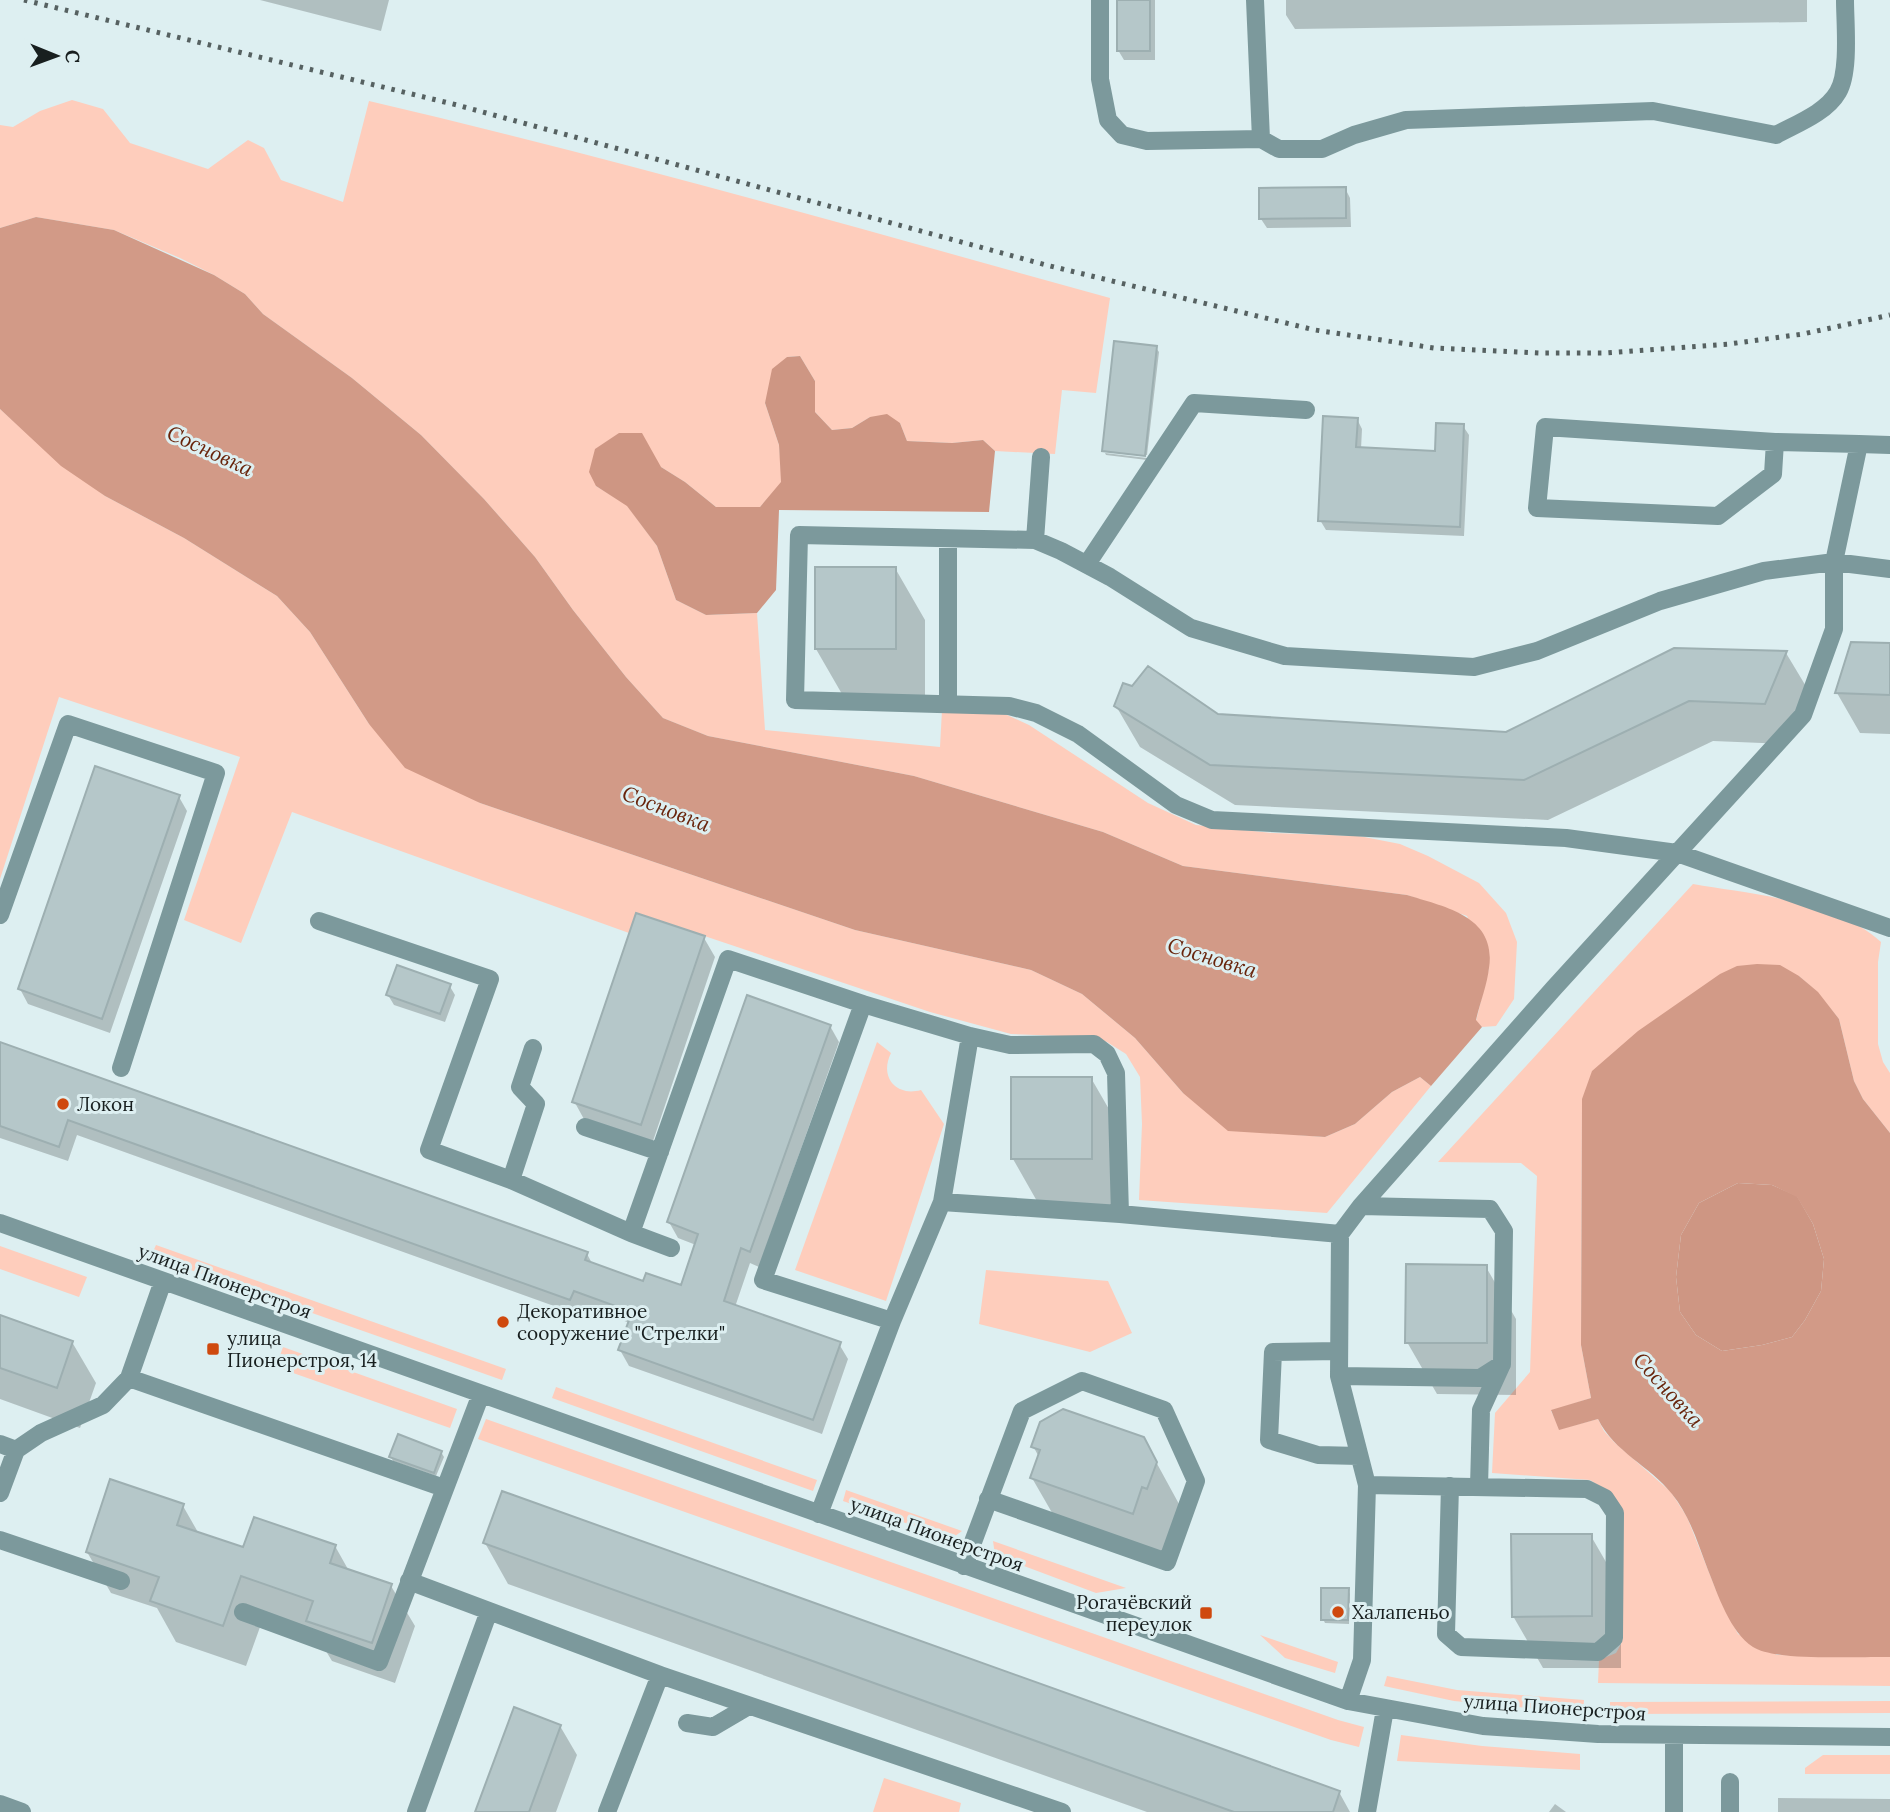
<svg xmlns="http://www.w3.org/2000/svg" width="1890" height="1812" font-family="Lora,serif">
<rect width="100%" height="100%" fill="#ddeff1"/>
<!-- green -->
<path fill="#fecdbc" d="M 72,100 L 103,109 L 130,143 L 208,169 L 248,140 L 264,148 L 281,180 L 343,202 L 369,101 C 618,159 864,230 1110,298 L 1096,393 L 1062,390 L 1055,454 L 995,451 L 983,440 L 952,443 L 907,441 L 900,423 L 870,417 L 852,428 L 832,430 L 815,412 L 815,381 L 800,356 L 787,357 L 765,403 L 779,445 L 782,482 L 760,507 L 716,507 L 685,482 L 661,467 L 596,486 L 627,505 L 657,546 L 676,600 L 706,615 L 757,613 L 765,730 L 940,747 L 942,710 L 994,709 L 1029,725 L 1148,803 L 1196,825 L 1273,833 L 1359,836 L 1400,844 L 1428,856 L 1479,883 L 1506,913 L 1517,942 L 1514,999 L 1496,1026 L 1482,1027 L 1476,1021 L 1489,968 L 1467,916 L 1407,895 L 1183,866 L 1103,832 L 914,776 L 708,736 L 663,718 L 626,677 L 573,610 L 535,557 L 484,499 L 421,435 L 352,378 L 263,314 L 245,294 L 214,275 L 180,258 L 114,230 L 36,217 L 0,228 L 0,125 L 13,127 L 40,111 Z
M 0,409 L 30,436 L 105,496 L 184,538 L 277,596 L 310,632 L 369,724 L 480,803 L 855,930 L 1031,970 L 1082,994 L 1135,1038 L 1183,1093 L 1298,1135 L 1325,1137 L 1355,1124 L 1392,1092 L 1420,1077 L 1431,1086 L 1327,1213 L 1139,1200 L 1142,1124 L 1140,1077 L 1126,1054 L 1107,1042 L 1088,1037 L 1011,1034 L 930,1012 L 636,913 L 629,933 L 292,812 L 241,943 L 184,920 L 240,757 L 59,697 L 0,879 Z
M 1693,884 C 1751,894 1837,901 1881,942 L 1878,962 L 1878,1044 L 1883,1062 L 1890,1073 L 1890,1133 L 1863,1099 L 1854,1081 L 1839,1019 L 1817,992 L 1799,976 L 1582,1099 L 1581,1345 L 1591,1398 L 1551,1411 L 1560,1429 L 1598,1419 L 1604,1431 L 1614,1442 L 1671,1492 L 1687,1517 L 1716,1590 L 1738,1634 L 1777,1655 L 1890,1657 L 1890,1686 L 1598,1683 L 1599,1660 L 1616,1653 L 1621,1644 L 1612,1494 L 1590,1480 L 1492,1473 L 1495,1413 L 1530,1372 L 1537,1176 L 1521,1163 L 1438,1162 Z
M 877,1042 L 891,1053 C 879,1077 896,1097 921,1090 L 944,1124 L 886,1301 L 795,1270 Z
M 156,1245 L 506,1369 L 502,1380 L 151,1256 Z
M 0,1246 L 87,1277 L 79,1297 L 0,1269 Z
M 986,1270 L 1108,1281 L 1132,1333 L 1090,1352 L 979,1324 Z
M 283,1347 L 457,1409 L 450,1428 L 276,1367 Z
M 556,1387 L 817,1480 L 813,1491 L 552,1398 Z
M 486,1419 L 1338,1720 L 1364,1727 L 1359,1747 L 1331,1740 L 478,1439 Z
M 846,1490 L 962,1531 L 951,1539 L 843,1501 Z
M 993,1541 L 1126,1588 L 1096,1593 L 995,1555 Z
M 1260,1635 L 1338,1662 L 1335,1673 L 1285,1658 Z
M 1387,1676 L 1457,1690 L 1584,1700 L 1583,1713 L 1454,1701 L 1384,1686 Z
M 1890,1701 L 1890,1713 L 1610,1714 L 1610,1702 Z
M 1401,1735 L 1482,1746 L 1580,1754 L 1580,1770 L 1397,1761 Z
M 1823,1755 L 1890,1755 L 1890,1774 L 1805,1774 L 1805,1768 Z
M 884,1778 L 961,1803 L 959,1812 L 873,1812 Z"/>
<!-- forest -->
<path fill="#ce9683" d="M 800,356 L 815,381 L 815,412 L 832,430 L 852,428 L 870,417 L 887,414 L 900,423 L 907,441 L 952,443 L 983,440 L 995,451 L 989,512 L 779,510 L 776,590 L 757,613 L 706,615 L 676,600 L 657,546 L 627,506 L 596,486 L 589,472 L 595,449 L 619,433 L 642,433 L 661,467 L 685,482 L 716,507 L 760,507 L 781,482 L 779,445 L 765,403 L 772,369 L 787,357 Z
M 1738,1183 L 1772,1185 L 1797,1196 L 1813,1224 L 1824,1259 L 1821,1291 L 1805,1320 L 1792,1337 L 1762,1345 L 1722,1351 L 1696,1335 L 1680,1312 L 1676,1277 L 1681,1235 L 1699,1203 Z"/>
<!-- water -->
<path fill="#d29a87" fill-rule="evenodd" d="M 36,217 L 114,230 L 214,275 L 245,294 L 263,314 L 352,378 L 421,435 L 484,499 L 535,557 L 573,610 L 626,677 L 663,718 L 708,736 L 914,776 L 1103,832 L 1183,866 L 1407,895 C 1445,907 1497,916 1489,968 C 1487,985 1480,1003 1476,1020 L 1482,1027 L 1431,1086 L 1420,1077 L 1392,1092 L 1355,1124 L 1325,1137 L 1228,1131 L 1183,1093 L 1135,1038 L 1082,994 L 1031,970 L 855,930 L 480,803 L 405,768 L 369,724 L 310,632 L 277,596 L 184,538 L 105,496 L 61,466 L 0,409 L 0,228 Z
M 1757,964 L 1780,965 L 1799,976 L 1818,992 L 1839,1019 L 1854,1081 L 1863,1099 L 1890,1133 L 1890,1657 C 1860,1656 1776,1662 1753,1647 C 1730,1632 1718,1595 1708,1570 C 1698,1544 1690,1516 1672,1494 C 1650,1466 1614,1452 1598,1419 L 1559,1430 L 1551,1410 L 1591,1398 L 1581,1345 L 1582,1099 L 1592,1071 L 1638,1031 L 1720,974 L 1737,966 ZM 1738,1183 L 1772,1185 L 1797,1197 L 1813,1224 L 1824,1259 L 1821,1291 L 1805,1320 L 1792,1337 L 1762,1345 L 1722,1351 L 1696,1335 L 1680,1312 L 1676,1277 L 1681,1235 L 1699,1203 Z"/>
<!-- shadow -->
<path fill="#0003" d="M 260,0 L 389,0 L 381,31 Z
M 1118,0 L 1155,0 L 1155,60 L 1124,60 L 1118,50 Z
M 1286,0 L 1807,0 L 1807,22 L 1295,29 L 1286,15 Z
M 1345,188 L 1350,198 L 1351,227 L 1267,228 L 1261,219 Z
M 1156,348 L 1159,352 L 1147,455 L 1104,450 Z
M 1357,419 L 1362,429 L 1361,449 L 1436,453 L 1463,426 L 1469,435 L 1464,536 L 1326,530 L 1320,520 Z
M 1105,453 L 1147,458 L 1147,460 L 1106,455 Z
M 895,568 L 925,620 L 925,700 L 846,701 L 816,649 Z
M 1890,645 L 1890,734 L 1860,733 L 1837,693 Z
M 1675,650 L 1786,653 L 1810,693 L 1788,744 L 1713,741 L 1548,820 L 1235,805 L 1140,747 L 1116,706 L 1218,716 L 1507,734 Z
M 179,797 L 187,811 L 110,1033 L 28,1004 L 20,989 Z
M 704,938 L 715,957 L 652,1144 L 585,1121 L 574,1101 Z
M 449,985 L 455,995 L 445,1022 L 394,1005 L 388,995 Z
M 830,1026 L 839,1042 L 759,1267 L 750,1263 L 735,1307 L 839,1344 L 848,1359 L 822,1434 L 629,1366 L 620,1350 L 630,1323 L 582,1306 L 579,1315 L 77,1135 L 68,1161 L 0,1138 L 0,1044 L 587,1254 L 593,1265 L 644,1283 L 682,1288 L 696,1245 L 678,1238 L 669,1222 Z
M 1091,1078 L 1121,1130 L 1121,1210 L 1042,1210 L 1013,1159 Z
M 1486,1267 L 1516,1319 L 1516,1395 L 1437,1394 L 1407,1342 Z
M 0,1317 L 72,1342 L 96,1383 L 80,1428 L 0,1399 Z
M 1143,1438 L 1185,1515 L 1163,1565 L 1062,1530 L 1032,1478 L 1039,1457 L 1033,1446 Z
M 441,1452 L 444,1457 L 436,1476 L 393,1461 L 391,1457 Z
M 183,1506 L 199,1534 L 244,1550 L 335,1546 L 349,1571 L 391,1586 L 415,1626 L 395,1683 L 332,1661 L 315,1633 L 264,1616 L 246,1666 L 176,1642 L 157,1608 L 111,1593 L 87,1552 Z
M 1591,1536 L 1621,1588 L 1621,1668 L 1543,1668 L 1513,1616 Z
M 485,1543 L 1339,1792 L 1350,1812 L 1147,1812 L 508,1584 Z
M 1348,1590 L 1350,1594 L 1349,1624 L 1325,1623 L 1323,1619 Z
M 560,1726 L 577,1755 L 556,1812 L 477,1812 Z
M 1778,1798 L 1890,1799 L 1890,1812 L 1778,1812 Z
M 1555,1804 L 1566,1812 L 1549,1812 Z"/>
<!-- building -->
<path fill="#b5c7c9" stroke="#9dafb1" stroke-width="2" d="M 1117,0 L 1150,0 L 1150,51 L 1117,51 Z
M 1346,187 L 1346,218 L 1259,219 L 1259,188 Z
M 1114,341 L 1157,346 L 1145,456 L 1102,451 Z
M 1323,416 L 1358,418 L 1356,447 L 1435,451 L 1436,423 L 1464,424 L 1460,527 L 1318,521 Z
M 815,567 L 896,567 L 896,649 L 815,649 Z
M 1851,642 L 1890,643 L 1890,695 L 1835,693 Z
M 1674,648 L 1787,651 L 1765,704 L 1689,701 L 1524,780 L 1210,765 L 1114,706 L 1123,683 L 1132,686 L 1148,666 L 1218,714 L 1506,732 Z
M 95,766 L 180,795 L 102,1019 L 18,989 Z
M 636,913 L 705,936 L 641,1125 L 572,1102 Z
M 397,965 L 451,984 L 440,1014 L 386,995 Z
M 747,995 L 831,1025 L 750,1252 L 741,1248 L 724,1301 L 841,1342 L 813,1420 L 618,1350 L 632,1312 L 574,1291 L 570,1300 L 68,1120 L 59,1147 L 0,1126 L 0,1042 L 588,1252 L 585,1260 L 643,1281 L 646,1273 L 681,1285 L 698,1234 L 667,1222 Z
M 1011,1077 L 1092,1077 L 1092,1159 L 1011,1159 Z
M 1406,1264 L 1487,1265 L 1487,1343 L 1405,1343 Z
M 0,1315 L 73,1341 L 57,1388 L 0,1368 Z
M 1063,1409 L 1144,1437 L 1157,1462 L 1147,1489 L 1142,1487 L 1133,1514 L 1030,1478 L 1040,1450 L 1031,1447 L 1040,1422 Z
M 398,1434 L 442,1451 L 434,1473 L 389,1457 Z
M 110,1479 L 184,1504 L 177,1525 L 243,1547 L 254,1517 L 336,1545 L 330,1563 L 392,1584 L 372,1643 L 306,1621 L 313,1601 L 241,1576 L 223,1626 L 150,1601 L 159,1577 L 86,1552 Z
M 502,1491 L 1340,1791 L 1333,1812 L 1234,1812 L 483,1543 Z
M 1511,1534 L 1592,1534 L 1592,1616 L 1512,1617 Z
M 1321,1588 L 1349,1588 L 1348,1620 L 1321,1620 Z
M 514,1707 L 561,1725 L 529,1812 L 475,1812 Z"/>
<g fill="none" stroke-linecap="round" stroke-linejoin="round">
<!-- minor -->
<path stroke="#7c999c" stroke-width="18" d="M 1100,0 L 1100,79 L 1108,120 L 1122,135 L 1147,141 L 1261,139 L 1279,149 L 1322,149 L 1354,135 L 1406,120 L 1653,111 L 1776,135 C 1796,124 1826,113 1838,92 C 1850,72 1845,23 1845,0
M 1255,0 L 1261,139
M 1859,444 L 1890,445
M 1035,540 L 1041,457
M 1087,564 L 1194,403 L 1306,410
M 1890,569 L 1834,562 L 1764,571 L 1660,601 L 1537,651 L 1474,667 L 1285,656 L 1191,628 L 1110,577 L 1061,551 L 1035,540 L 799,535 L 795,700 L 1009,706 L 1036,713 L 1078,734 L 1176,805 L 1212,820 L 1566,838 L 1677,853 L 1890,928
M 948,704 L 948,539
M 0,915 L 68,724 L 216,773 L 121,1068
M 319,921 L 490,979 L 429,1150 L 511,1180 L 631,1233 L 728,959 L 863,1004 L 763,1280 L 892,1321
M 863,1004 L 970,1036 L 1010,1045 L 1094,1044 L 1107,1054 L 1116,1073 L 1120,1214
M 585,1127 L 660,1152
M 511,1180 L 536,1104 L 520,1087 L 533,1048
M 942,1202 L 1120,1214 L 1340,1234
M 0,1223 L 1348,1701 L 1483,1726 L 1598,1734 L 1890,1737
M 631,1233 L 671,1248
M 1339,1351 L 1273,1352 L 1269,1440 L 1318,1455 L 1359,1456
M 1339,1376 L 1480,1378 L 1502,1364 L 1504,1231 L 1490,1209 L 1361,1206
M 129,1378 L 444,1488
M 0,1444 L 16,1450 L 41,1433 L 103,1405 L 129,1378 L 163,1281
M 1367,1485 L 1587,1489 L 1605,1498 L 1615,1513 L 1614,1638 L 1598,1652 L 1461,1647 L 1446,1634 L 1450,1486
M 1479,1487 L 1481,1410 L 1502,1364
M 0,1493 L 16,1450
M 819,1514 L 892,1321 L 942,1202 L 970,1036
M 0,1540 L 121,1581
M 964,1566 L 1022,1411 L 1082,1381 L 1164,1410 L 1196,1481 L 1167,1562 L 988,1499
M 409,1581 L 660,1675 L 1062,1812
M 243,1612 L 379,1662 L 481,1394
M 1348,1701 L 1362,1660 L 1367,1485 L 1339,1376 L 1340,1234 L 1361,1206 L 1554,988 L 1803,715 L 1834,629 L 1834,562 L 1859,444 L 1775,442 L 1545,427 L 1537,508 L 1718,516 L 1773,474 L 1775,442
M 687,1723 L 713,1727 L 747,1707 L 753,1707
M 0,1804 L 22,1812
M 416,1812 L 489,1611
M 607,1812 L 660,1675
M 1367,1812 L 1385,1709
M 1674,1812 L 1674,1736
M 1730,1812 L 1730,1782"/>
<!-- rail -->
<path stroke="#566161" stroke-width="5" stroke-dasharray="3.5 7" stroke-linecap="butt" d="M 24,0 L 457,105 L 1046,265 L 1315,330 L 1434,348 L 1540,353 L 1606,353 L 1729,344 L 1803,334 L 1890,315"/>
</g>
<!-- markers -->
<g fill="#cf490e" stroke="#ddeff1" stroke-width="2.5">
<circle cx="63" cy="1104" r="7"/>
<circle cx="503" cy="1322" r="7"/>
<rect x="206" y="1342" width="14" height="14" rx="3.5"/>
<circle cx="1338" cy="1612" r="7"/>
<rect x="1199" y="1606" width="14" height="14" rx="3.5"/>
</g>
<g text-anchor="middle" stroke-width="6" stroke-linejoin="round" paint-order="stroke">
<!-- poi labels -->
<g font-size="19" fill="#181f1f" stroke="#ddeff1" text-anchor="start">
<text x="77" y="1111">Локон</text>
<text x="517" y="1318">Декоративное<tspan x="517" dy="22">сооружение "Стрелки"</tspan></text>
<text x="227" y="1345">улица<tspan x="227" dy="22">Пионерстроя, 14</tspan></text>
<text x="1192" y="1609" text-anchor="end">Рогачёвский<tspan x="1192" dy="22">переулок</tspan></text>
<text x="1352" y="1619">Халапеньо</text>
</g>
<!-- street labels -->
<g font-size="19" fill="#181f1f" stroke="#ddeff1">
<text transform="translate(225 1281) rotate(20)" y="7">улица Пионерстроя</text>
<text transform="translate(937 1534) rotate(20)" y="7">улица Пионерстроя</text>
<text transform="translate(1555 1707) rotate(4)" y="7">улица Пионерстроя</text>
</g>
<!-- water labels -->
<g font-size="21" font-style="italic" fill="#68240b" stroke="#ddeff1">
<text transform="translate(210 451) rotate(25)" y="7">Сосновка</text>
<text transform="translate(666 809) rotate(21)" y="7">Сосновка</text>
<text transform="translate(1212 958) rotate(17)" y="7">Сосновка</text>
<text transform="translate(1668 1390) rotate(48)" y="7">Сосновка</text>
</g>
</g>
<!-- north arrow -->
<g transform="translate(56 56) rotate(91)" stroke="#ddeff1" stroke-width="5" paint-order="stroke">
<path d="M0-5L12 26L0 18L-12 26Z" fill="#181f1f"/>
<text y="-10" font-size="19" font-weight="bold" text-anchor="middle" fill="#181f1f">С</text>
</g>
</svg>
